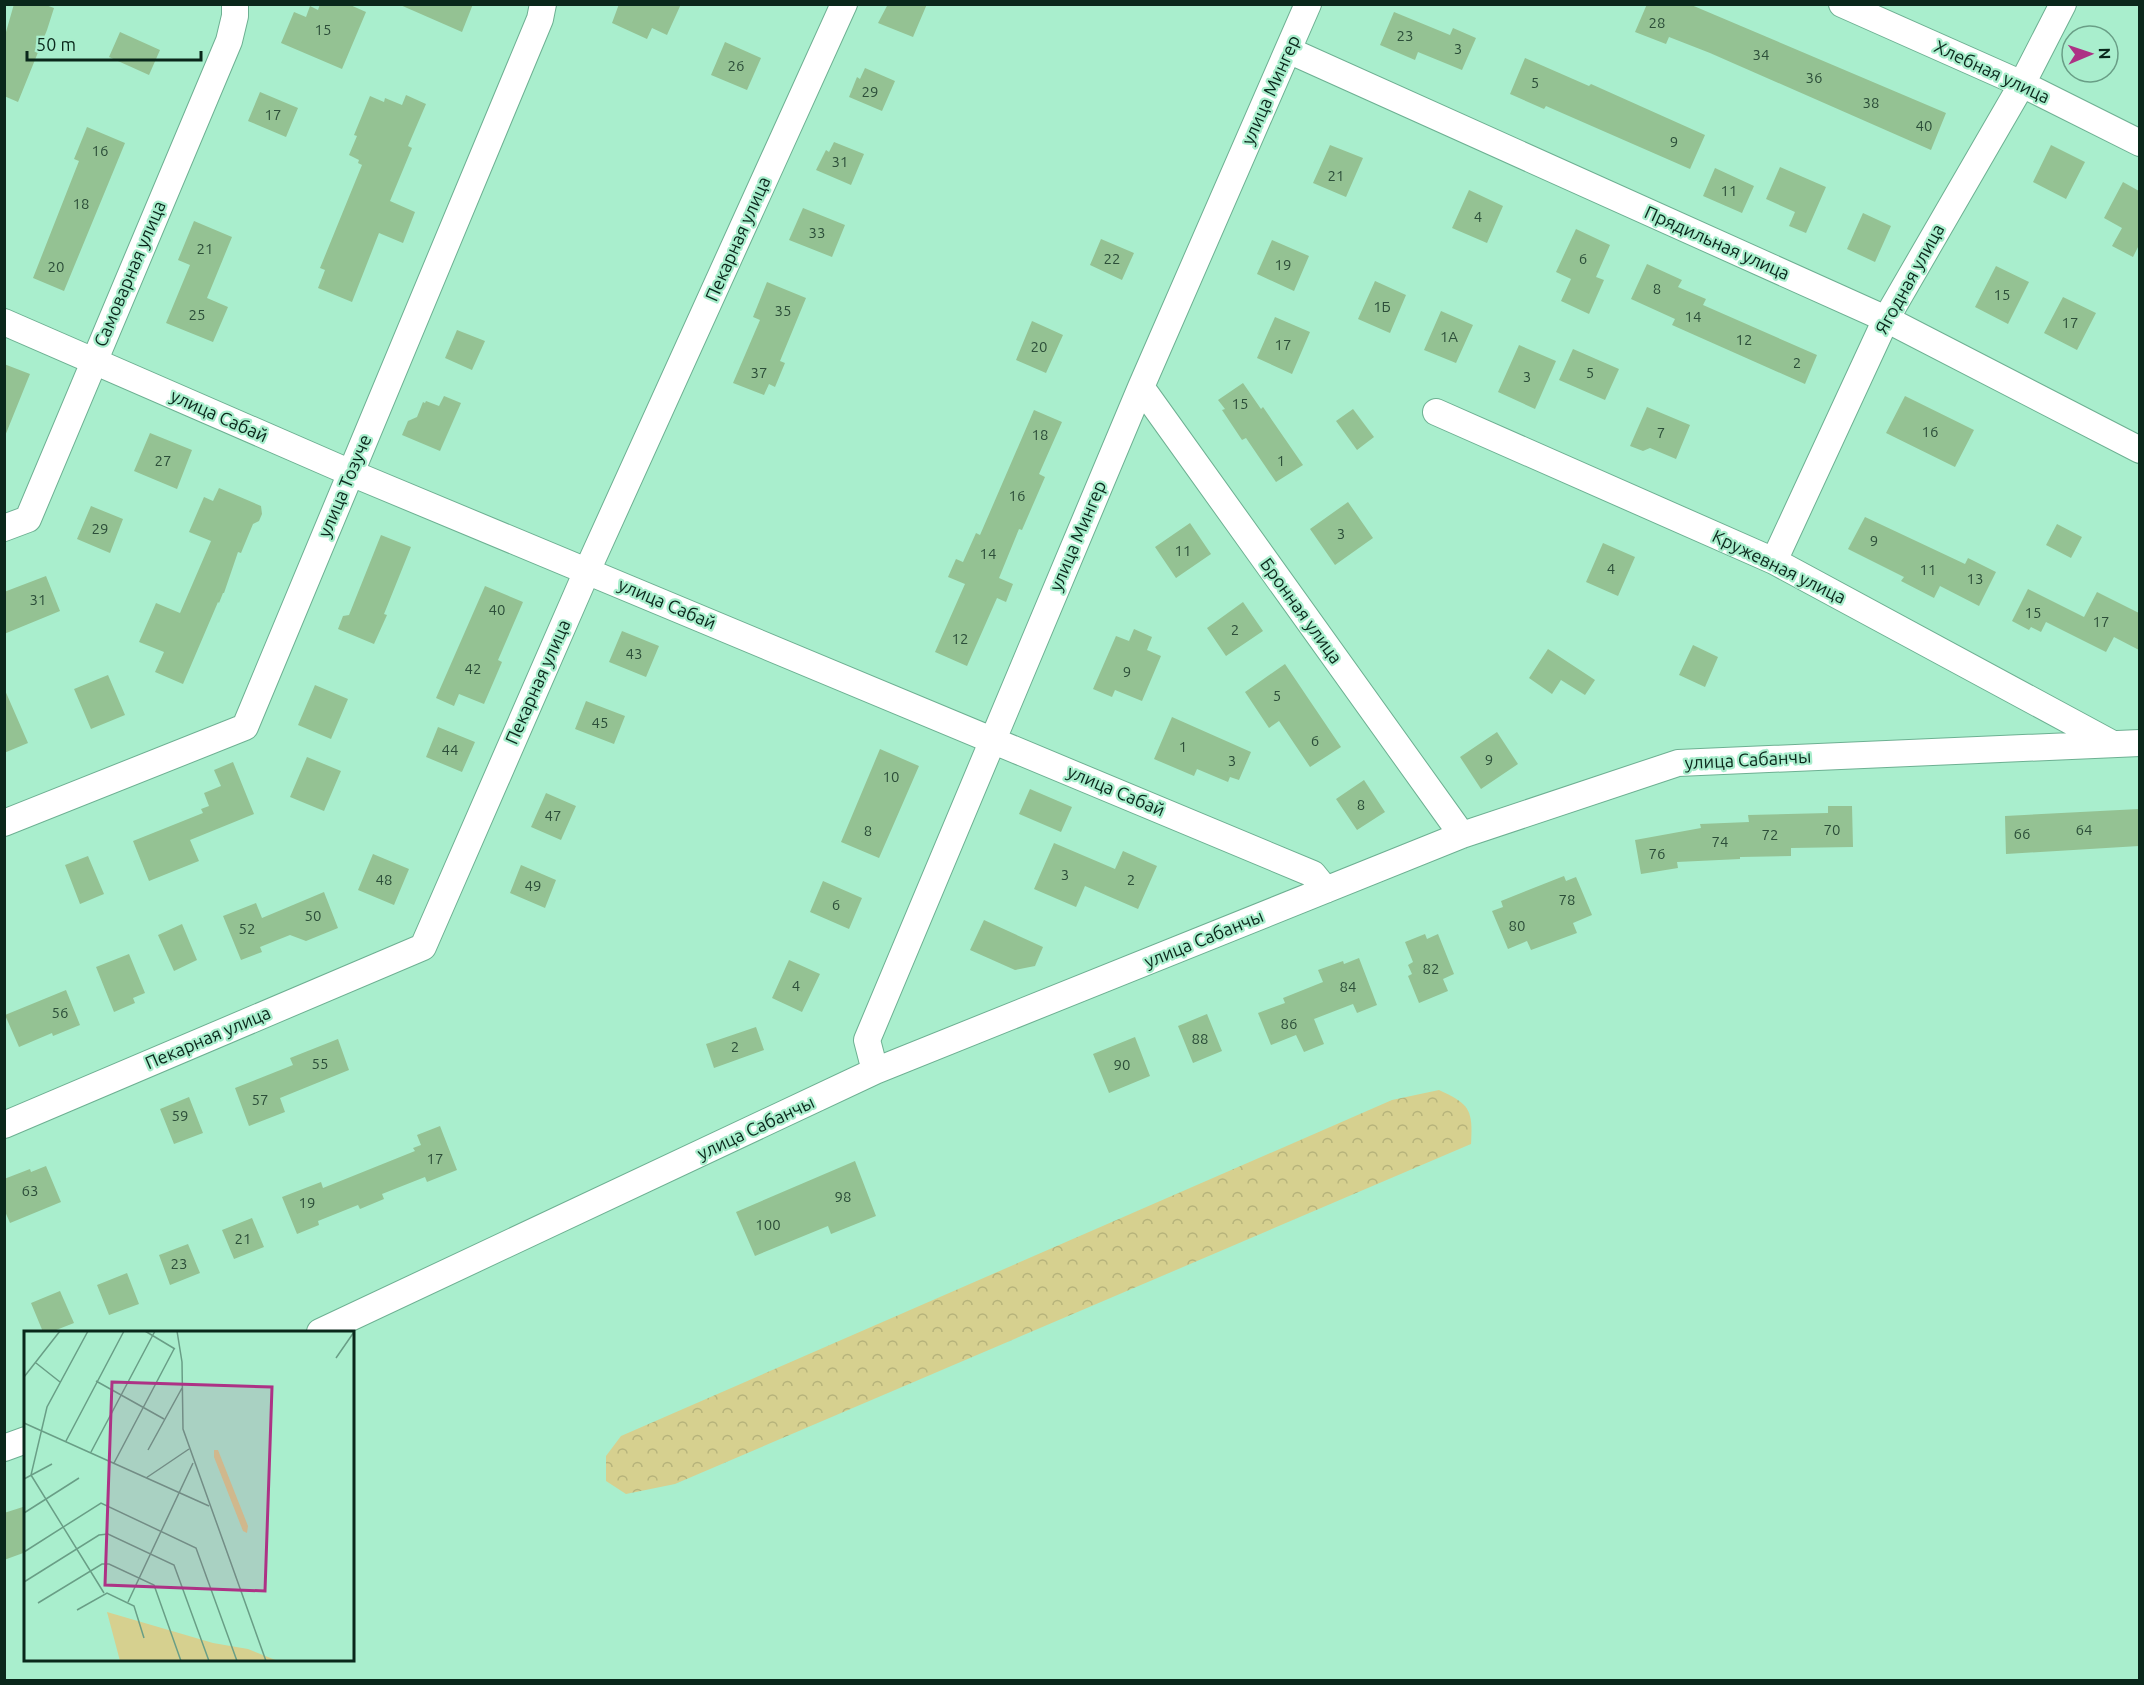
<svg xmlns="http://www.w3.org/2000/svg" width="2144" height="1685" font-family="Ubuntu,sans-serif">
<defs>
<pattern id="forest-crowns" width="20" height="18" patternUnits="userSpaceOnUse" patternTransform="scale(1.5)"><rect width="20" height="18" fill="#d6d08f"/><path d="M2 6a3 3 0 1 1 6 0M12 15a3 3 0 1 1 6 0" fill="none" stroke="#b6b37b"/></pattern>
</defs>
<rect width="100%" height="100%" fill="#a9eecd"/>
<!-- forest -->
<path fill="url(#forest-crowns)" d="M 1439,1090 C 1470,1104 1473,1110 1471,1144 L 675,1484 L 626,1494 L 606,1481 L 606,1456 L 621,1436 L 1392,1100 Z"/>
<!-- building -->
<path fill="#94c293" d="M 14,4 L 43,4 L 54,8 L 47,30 L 18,102 L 4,96 L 4,39 Z
M 320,4 L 348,4 L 366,12 L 342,69 L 281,43 L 294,12 L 306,17 L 310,6 L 318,10 Z
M 398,4 L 473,4 L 462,32 Z
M 619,4 L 681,4 L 667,35 L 652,28 L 647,39 L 612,23 Z
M 888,4 L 927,4 L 913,37 L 878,23 Z
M 1647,4 L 1689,4 L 1946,113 L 1931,150 L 1710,53 L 1669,37 L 1666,44 L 1635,32 Z
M 1394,12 L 1450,35 L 1453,28 L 1476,38 L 1462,70 L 1418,52 L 1415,60 L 1380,45 Z
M 120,32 L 160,50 L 149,75 L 109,57 Z
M 725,42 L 761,58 L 747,90 L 711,75 Z
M 1525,58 L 1589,86 L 1591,84 L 1705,135 L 1690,169 L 1546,106 L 1544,109 L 1510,94 Z
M 865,68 L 895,81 L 882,111 L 849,97 L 857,77 L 860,79 Z
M 260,92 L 298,108 L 286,137 L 248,121 Z
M 406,95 L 426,104 L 408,146 L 412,148 L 390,201 L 415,212 L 403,243 L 379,233 L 352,302 L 318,288 L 325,270 L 320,268 L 362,165 L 358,163 L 359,160 L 349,155 L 357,136 L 354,135 L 370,96 L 384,102 L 385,98 L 402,105 Z
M 87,127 L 125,143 L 64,291 L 33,278 L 79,161 L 74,159 Z
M 834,142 L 864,154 L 851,185 L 816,170 L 826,150 L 829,152 Z
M 1330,145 L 1363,158 L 1346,197 L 1313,183 Z
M 2051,145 L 2085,162 L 2066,199 L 2033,182 Z
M 1780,167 L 1826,187 L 1806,233 L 1789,226 L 1795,212 L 1766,199 Z
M 1715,168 L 1754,186 L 1742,213 L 1703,196 Z
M 2123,182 L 2139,191 L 2139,245 L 2133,257 L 2112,246 L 2122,228 L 2104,218 Z
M 1469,190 L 1503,206 L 1487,243 L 1452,228 Z
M 803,208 L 845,225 L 832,257 L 789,240 Z
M 1863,213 L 1891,226 L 1875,262 L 1847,249 Z
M 194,221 L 232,237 L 207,298 L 228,307 L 213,342 L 166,323 L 190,265 L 178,260 Z
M 1576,229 L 1610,245 L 1596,277 L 1604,280 L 1589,314 L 1561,301 L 1571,279 L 1556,272 Z
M 1101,239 L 1134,253 L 1122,280 L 1090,265 Z
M 1272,240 L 1309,256 L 1294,291 L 1257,274 Z
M 1647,264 L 1682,280 L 1678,287 L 1706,299 L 1703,305 L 1817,355 L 1805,384 L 1672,325 L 1675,319 L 1631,299 Z
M 1996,266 L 2029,282 L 2008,324 L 1975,307 Z
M 1375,281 L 1406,295 L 1390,333 L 1358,319 Z
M 767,282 L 806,298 L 780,361 L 785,363 L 775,387 L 769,384 L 764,395 L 733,383 L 760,320 L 753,317 Z
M 2063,297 L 2096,313 L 2077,350 L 2044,333 Z
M 1441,311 L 1473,325 L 1456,363 L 1424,350 Z
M 1275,317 L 1310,332 L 1292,374 L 1257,358 Z
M 1032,321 L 1063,335 L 1046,373 L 1016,360 Z
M 457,330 L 485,341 L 472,370 L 445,358 Z
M 1519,345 L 1556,361 L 1535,409 L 1498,392 Z
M 1573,349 L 1619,369 L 1605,400 L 1559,380 Z
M 4,364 L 30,374 L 5,436 L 4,436 Z
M 1243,383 L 1261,409 L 1263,407 L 1303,465 L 1276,482 L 1246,438 L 1242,440 L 1222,410 L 1225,409 L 1218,400 Z
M 444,396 L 461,403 L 440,451 L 402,435 L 408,421 L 417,417 L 423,402 L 425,403 L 426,401 L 439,406 Z
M 1905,396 L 1974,430 L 1955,467 L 1886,433 Z
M 1647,407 L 1690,425 L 1676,459 L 1650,448 L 1643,451 L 1630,446 Z
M 1353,409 L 1374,437 L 1357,450 L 1336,421 Z
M 1034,410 L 1062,422 L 1039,474 L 1045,477 L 1022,530 L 1019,529 L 999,578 L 1013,584 L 1006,602 L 997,598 L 967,666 L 935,652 L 965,584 L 948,577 L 956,559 L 963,562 L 976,533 L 980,535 Z
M 150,433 L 192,450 L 177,489 L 134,471 Z
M 219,488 L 261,506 L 262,514 L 259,521 L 253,524 L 241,553 L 238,552 L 224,593 L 223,593 L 219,603 L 218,602 L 183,684 L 155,672 L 164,652 L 139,642 L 156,603 L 180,613 L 211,541 L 189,532 L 204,497 L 213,501 Z
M 1348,502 L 1373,538 L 1335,565 L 1310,529 Z
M 91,506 L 123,519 L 110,553 L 77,539 Z
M 1865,517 L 1965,564 L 1968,558 L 1996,572 L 1979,606 L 1940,586 L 1934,598 L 1901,581 L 1904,577 L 1848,549 Z
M 1190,523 L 1211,554 L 1176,578 L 1155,547 Z
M 2057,524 L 2082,537 L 2071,558 L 2046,545 Z
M 381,535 L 411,547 L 384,614 L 387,615 L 374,644 L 338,629 L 343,616 L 349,615 Z
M 1603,543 L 1635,557 L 1618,596 L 1586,582 Z
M 46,576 L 60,611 L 4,634 L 4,592 Z
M 485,586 L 523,602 L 498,660 L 502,662 L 484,704 L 459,694 L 454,706 L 436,698 Z
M 2028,589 L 2084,617 L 2097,592 L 2139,613 L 2139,650 L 2114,637 L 2106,652 L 2046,622 L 2041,632 L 2031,627 L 2029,630 L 2012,621 Z
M 1243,602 L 1263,631 L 1226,656 L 1207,628 Z
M 1134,629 L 1152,637 L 1147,650 L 1161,656 L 1142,701 L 1115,690 L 1112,697 L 1093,689 L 1116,636 L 1129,641 Z
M 622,631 L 659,646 L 646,677 L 609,662 Z
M 1693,645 L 1718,657 L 1705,687 L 1679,675 Z
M 1548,649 L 1595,680 L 1585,695 L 1561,680 L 1552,694 L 1529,678 Z
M 1285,664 L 1341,747 L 1310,767 L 1279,721 L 1269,728 L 1245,692 Z
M 108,675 L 125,715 L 91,729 L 74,689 Z
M 315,685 L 348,699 L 331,739 L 298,725 Z
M 4,688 L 28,743 L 4,753 Z
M 586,701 L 625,716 L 614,744 L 575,729 Z
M 1172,717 L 1251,752 L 1239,780 L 1230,777 L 1228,782 L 1197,769 L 1194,776 L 1154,759 Z
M 438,727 L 475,742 L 462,772 L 426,757 Z
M 1497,732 L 1518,764 L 1481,789 L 1460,757 Z
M 880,749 L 919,766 L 879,858 L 841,842 Z
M 307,757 L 341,771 L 324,811 L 290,797 Z
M 233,762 L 254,814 L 190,840 L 199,861 L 149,881 L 133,841 L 203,813 L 201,809 L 209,806 L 204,793 L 221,786 L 214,770 Z
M 1364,780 L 1385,812 L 1357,830 L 1336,799 Z
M 1030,789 L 1072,807 L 1061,832 L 1019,814 Z
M 546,793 L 576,806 L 561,840 L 531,827 Z
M 1828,806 L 1852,806 L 1853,847 L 1791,848 L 1791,856 L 1740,857 L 1740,859 L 1677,862 L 1678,868 L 1641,874 L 1635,840 L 1701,828 L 1700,824 L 1749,822 L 1748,815 L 1828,813 Z
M 2139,809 L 2139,846 L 2006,854 L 2005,816 Z
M 1054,843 L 1115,869 L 1123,851 L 1157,866 L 1138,909 L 1085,886 L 1076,907 L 1034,889 Z
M 373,854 L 409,869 L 394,905 L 358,890 Z
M 88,856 L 104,894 L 80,904 L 65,865 Z
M 521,865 L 556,880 L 545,908 L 510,893 Z
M 1564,876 L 1566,881 L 1576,877 L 1592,915 L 1573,923 L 1577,933 L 1531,950 L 1527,941 L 1508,949 L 1492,911 L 1503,907 L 1501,901 Z
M 823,881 L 862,898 L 849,929 L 810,912 Z
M 324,892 L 338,928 L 306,941 L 290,935 L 260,947 L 262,952 L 241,960 L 223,916 L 256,903 L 262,918 Z
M 984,920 L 1043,947 L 1035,966 L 1015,970 L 970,950 Z
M 182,924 L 197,960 L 174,971 L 158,935 Z
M 1425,934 L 1427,939 L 1438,934 L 1454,974 L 1443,979 L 1448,991 L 1419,1003 L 1408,976 L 1412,974 L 1408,965 L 1413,962 L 1405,942 Z
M 129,954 L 145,993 L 133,998 L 135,1003 L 114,1012 L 96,967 Z
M 1359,958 L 1377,1005 L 1357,1013 L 1353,1004 L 1314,1019 L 1324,1044 L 1304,1052 L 1296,1035 L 1271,1045 L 1258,1013 L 1285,1003 L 1283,998 L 1323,982 L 1318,970 L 1343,961 L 1344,964 Z
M 789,960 L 820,974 L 802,1012 L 772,998 Z
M 66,990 L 80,1025 L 53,1036 L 52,1033 L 19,1047 L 5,1015 Z
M 1207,1014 L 1222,1051 L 1193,1063 L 1178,1026 Z
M 756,1027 L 764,1050 L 714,1068 L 706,1044 Z
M 1135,1037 L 1150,1076 L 1109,1093 L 1093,1054 Z
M 338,1039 L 349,1070 L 280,1098 L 285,1112 L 249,1126 L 235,1088 L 293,1065 L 290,1058 Z
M 189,1097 L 203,1133 L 174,1144 L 160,1109 Z
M 440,1126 L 457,1170 L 427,1182 L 425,1177 L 382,1194 L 384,1199 L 360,1209 L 358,1205 L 318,1221 L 319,1225 L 297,1234 L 282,1197 L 321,1182 L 323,1188 L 415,1151 L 413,1148 L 421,1145 L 417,1135 Z
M 855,1161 L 876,1216 L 831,1234 L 828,1226 L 755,1256 L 736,1212 Z
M 46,1166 L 61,1202 L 10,1223 L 4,1209 L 4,1179 L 30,1169 L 31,1172 Z
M 252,1218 L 264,1247 L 234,1259 L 222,1230 Z
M 188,1244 L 200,1273 L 170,1285 L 159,1255 Z
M 127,1273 L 139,1304 L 109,1315 L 97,1285 Z
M 60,1291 L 74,1323 L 51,1332 L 43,1332 L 31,1303 Z
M 26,1506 L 26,1552 L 4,1560 L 4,1513 Z"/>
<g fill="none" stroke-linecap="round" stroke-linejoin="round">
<!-- street casing -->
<g stroke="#6db092" stroke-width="28">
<path id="street" d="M 1842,4 L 2022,84 L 2140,143
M 1288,50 L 1886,319 L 2140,450
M 4,322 L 351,473 L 1313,874 L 1326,890
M 1141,387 L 1462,835
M 1436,412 L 1774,561 L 2111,743
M 4,528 L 28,519 L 229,41 L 235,16 L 235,4
M 1774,561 L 1886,319 L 2022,84 L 2063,4
M 4,823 L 245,727 L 540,19 L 543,4
M 875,1071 L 867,1040 L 1141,387 L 1308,4
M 4,1125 L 423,947 L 587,571 L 844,4
M 320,1332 L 875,1071 L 1462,835 L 1678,763 L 2140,743
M 4,1448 L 26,1440"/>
</g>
<!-- street -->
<use href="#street" stroke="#fff" stroke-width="26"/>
</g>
<g text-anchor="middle" stroke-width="4.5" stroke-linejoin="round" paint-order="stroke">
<!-- number labels -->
<g font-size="15" fill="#2c4e39">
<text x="1657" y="28">28</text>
<text x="323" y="35">15</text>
<text x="1405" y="41">23</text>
<text x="1458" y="54">3</text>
<text x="1761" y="60">34</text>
<text x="736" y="71">26</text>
<text x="1814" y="83">36</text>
<text x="1535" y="88">5</text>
<text x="870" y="97">29</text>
<text x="1871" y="108">38</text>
<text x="273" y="120">17</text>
<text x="1924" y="131">40</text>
<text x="1674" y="147">9</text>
<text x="100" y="156">16</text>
<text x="840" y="167">31</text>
<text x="1336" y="181">21</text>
<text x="1729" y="196">11</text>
<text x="81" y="209">18</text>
<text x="1478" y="222">4</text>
<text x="817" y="238">33</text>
<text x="205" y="254">21</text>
<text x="1112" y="264">22</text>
<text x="1583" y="264">6</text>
<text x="1283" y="270">19</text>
<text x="56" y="272">20</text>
<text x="1657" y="294">8</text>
<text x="2002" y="300">15</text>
<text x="1382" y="312">1Б</text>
<text x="783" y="316">35</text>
<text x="197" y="320">25</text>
<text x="1693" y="322">14</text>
<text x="2070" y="328">17</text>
<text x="1449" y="342">1А</text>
<text x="1744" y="345">12</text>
<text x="1283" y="350">17</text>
<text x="1039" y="352">20</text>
<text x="1797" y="368">2</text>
<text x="759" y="378">37</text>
<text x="1590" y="378">5</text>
<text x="1527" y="382">3</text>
<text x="1240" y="409">15</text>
<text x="1930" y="437">16</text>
<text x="1661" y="438">7</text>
<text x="1040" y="440">18</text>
<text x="163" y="466">27</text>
<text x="1281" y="466">1</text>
<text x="1017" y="501">16</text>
<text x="100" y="534">29</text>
<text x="1341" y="539">3</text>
<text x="1874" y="546">9</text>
<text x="1183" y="556">11</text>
<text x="988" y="559">14</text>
<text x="1611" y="574">4</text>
<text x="1928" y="575">11</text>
<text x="1975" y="584">13</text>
<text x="38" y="605">31</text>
<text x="497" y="615">40</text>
<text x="2033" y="618">15</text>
<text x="2101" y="627">17</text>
<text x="1235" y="635">2</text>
<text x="960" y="644">12</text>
<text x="634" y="659">43</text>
<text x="473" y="674">42</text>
<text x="1127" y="677">9</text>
<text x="1277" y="701">5</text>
<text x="600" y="728">45</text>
<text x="1315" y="746">6</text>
<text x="1183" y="752">1</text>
<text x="450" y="755">44</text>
<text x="1489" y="765">9</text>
<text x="1232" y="766">3</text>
<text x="891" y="782">10</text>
<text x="1361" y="810">8</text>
<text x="553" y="821">47</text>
<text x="1832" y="835">70</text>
<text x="2084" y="835">64</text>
<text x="868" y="836">8</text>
<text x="2022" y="839">66</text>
<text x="1770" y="840">72</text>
<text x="1720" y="847">74</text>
<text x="1657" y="859">76</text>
<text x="1065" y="880">3</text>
<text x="384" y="885">48</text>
<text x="1131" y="885">2</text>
<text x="533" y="891">49</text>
<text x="1567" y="905">78</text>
<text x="836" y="910">6</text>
<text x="313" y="921">50</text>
<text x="1517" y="931">80</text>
<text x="247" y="934">52</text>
<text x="1431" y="974">82</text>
<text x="796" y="991">4</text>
<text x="1348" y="992">84</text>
<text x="60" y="1018">56</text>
<text x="1289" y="1029">86</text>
<text x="1200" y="1044">88</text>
<text x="735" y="1052">2</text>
<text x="320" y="1069">55</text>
<text x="1122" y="1070">90</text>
<text x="260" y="1105">57</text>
<text x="180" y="1121">59</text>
<text x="435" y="1164">17</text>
<text x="30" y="1196">63</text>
<text x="843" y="1202">98</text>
<text x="307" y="1208">19</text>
<text x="768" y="1230">100</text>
<text x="243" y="1244">21</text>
<text x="179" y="1269">23</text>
</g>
<!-- street labels -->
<g font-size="18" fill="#0a271b" stroke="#a9eecd">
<text transform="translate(1992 72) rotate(25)" y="6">Хлебная улица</text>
<text transform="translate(1271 90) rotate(-66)" y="6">улица Мингер</text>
<text transform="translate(738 239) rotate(-66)" y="6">Пекарная улица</text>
<text transform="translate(1717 243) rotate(24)" y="6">Прядильная улица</text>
<text transform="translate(130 274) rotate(-67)" y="6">Самоварная улица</text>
<text transform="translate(1910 279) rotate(-61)" y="6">Ягодная улица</text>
<text transform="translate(219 416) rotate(24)" y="6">улица Сабай</text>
<text transform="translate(345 486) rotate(-67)" y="6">улица Тозуче</text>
<text transform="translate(1078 536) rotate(-67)" y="6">улица Мингер</text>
<text transform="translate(1779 567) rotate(26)" y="6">Кружевная улица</text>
<text transform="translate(667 604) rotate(23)" y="6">улица Сабай</text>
<text transform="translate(1301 611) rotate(54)" y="6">Бронная улица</text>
<text transform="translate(538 682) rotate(-66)" y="6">Пекарная улица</text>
<text transform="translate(1748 760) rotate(-3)" y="6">улица Сабанчы</text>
<text transform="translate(1116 791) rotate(23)" y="6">улица Сабай</text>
<text transform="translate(1204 939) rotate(-22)" y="6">улица Сабанчы</text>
<text transform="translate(208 1038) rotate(-23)" y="6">Пекарная улица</text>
<text transform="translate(756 1128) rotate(-25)" y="6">улица Сабанчы</text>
</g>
</g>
<!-- overview -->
<g transform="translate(24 1331)">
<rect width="330" height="330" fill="#a9eecd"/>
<path d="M 83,281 L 189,312 L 224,318 L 254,330 L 96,330 Z" fill="#d6d08f"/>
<path d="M 194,119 L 224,195 L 223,202 L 219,200 L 190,126 L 190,119 Z" fill="#d6d08f"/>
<path fill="none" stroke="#699e86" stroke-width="1.5" d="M 64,0 L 23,76 L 7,144 L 80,262M 121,0 L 151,18M 153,0 L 158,31 L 159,98 L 242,330M 312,27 L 330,1M 12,32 L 36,51M 0,46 L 36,0M 72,50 L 140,88M 0,92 L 185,175M 42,110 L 100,0M 124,119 L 158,57M 67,121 L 131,0M 90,132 L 150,18M 122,147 L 165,118M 0,148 L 28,133M 0,182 L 55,147M 0,221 L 77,172 L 172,217 L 213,330M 0,251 L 75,204 L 84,203 L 150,234 L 185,330M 104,271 L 169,132M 14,272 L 78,233 L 85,233 L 130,254 L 157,330M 53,279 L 83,262 L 110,275 L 120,307"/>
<path fill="#ad3285" fill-opacity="0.15" stroke="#ad3285" stroke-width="3" d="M 88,51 L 248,56 L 241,260 L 81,254 Z"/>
<rect width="330" height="330" fill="none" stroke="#0a271b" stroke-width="3"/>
</g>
<!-- border -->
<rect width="2144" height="1685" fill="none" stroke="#0a271b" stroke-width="12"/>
<!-- north arrow -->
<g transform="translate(2090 54) rotate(88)"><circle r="28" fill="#a9eecd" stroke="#699e86" stroke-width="1.5"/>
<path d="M0-4.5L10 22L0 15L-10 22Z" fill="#ad3285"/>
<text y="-9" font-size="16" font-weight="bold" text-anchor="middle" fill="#0a271b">N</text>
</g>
<!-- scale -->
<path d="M27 51v9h174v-9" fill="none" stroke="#0a271b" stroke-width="3"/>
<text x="36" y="51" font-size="18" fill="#0a271b" stroke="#a9eecd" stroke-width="4.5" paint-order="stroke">50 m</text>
</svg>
